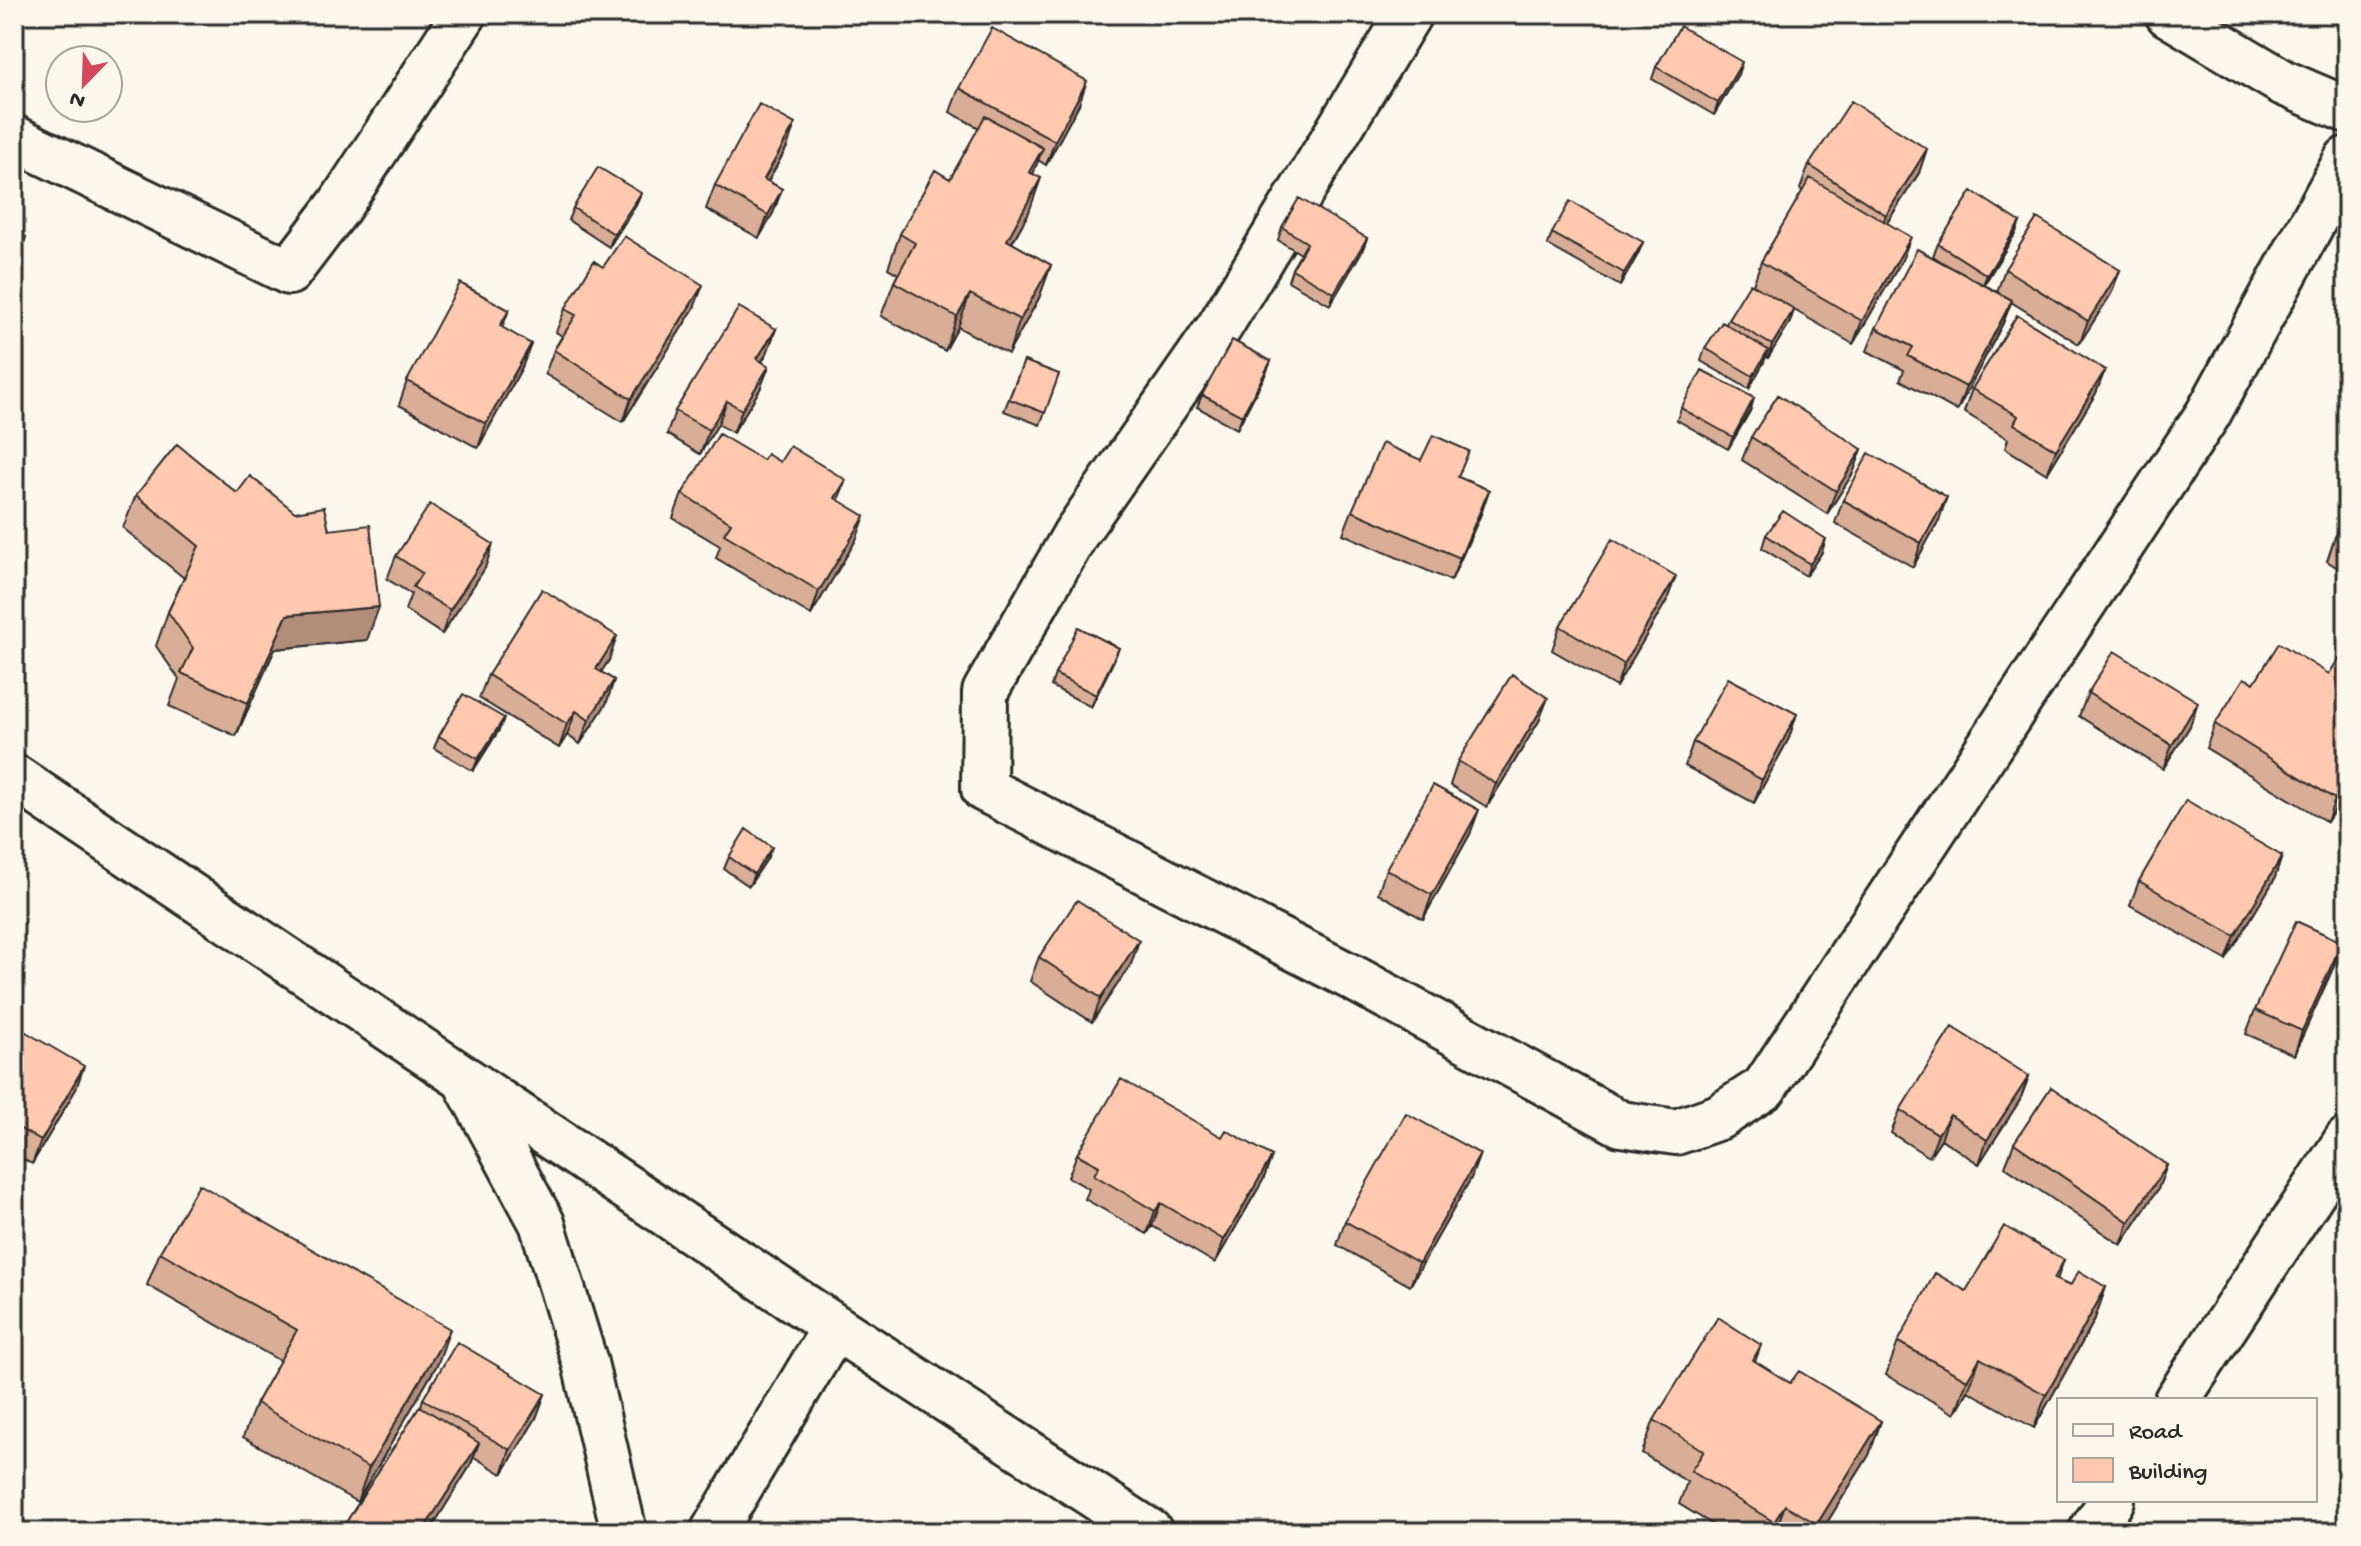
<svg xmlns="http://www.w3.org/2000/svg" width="2361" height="1546" font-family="'Gochi Hand',sans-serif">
<rect width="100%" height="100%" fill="#fbf7ec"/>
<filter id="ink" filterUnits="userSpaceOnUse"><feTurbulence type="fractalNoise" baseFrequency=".0125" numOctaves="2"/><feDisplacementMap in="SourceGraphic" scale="16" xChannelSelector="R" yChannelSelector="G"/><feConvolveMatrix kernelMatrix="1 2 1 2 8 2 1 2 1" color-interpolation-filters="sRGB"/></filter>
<g filter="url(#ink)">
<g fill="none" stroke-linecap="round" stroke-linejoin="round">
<!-- minor casing -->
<g stroke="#2b2b2b" stroke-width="50">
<path id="minor" d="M 1409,14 L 1220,326 L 1076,533 L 985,692 L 984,789 L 1357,980 L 1621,1124 L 1676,1132 L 1719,1117 L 1764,1088 L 2208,414 L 2347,159
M 2168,14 L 2284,83 L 2347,110
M 14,138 L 289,272 L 340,205 L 464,14
M 14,777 L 835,1327 L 1150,1532
M 467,1084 L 542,1223 L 585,1363 L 624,1532
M 2177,1400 L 2347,1140
M 713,1532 L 835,1327
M 2091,1532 L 2112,1500"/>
</g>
<!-- minor -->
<use href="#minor" stroke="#fbf7ec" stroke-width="44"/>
</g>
<!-- wall -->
<path fill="#daad96" stroke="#2b2b2b" stroke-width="2" d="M 1656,67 L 1738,74 L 1714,115 L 1652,79 Z
M 959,88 L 1079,104 L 1046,165 L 1038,160 L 1033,174 L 1029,212 L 1012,243 L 1051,265 L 1039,298 L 1008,354 L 958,327 L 945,351 L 881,316 L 894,282 L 898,274 L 888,268 L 900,234 L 950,179 L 979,128 L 950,112 Z
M 787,147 L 768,181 L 782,189 L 773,213 L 759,238 L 706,209 L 715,185 Z
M 1809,165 L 1919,173 L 1887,223 L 1902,260 L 1853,344 L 1794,310 L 1790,322 L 1768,358 L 1766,356 L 1749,389 L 1701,361 L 1705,348 L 1726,324 L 1728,319 L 1753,285 L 1761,262 L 1803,191 L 1800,189 Z
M 636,205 L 609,247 L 568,220 L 573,208 Z
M 2020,222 L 2015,234 L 1984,285 L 1997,292 L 2005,269 L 2120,270 L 2111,294 L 2079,344 L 2011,302 L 2003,323 L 1957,411 L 1900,380 L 1904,370 L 1867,351 L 1876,328 L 1948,266 L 1933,256 L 1938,244 Z
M 1282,227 L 1367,238 L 1362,251 L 1330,305 L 1288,281 L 1292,269 L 1301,254 L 1278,240 Z
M 1552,233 L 1643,242 L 1638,254 L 1620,286 L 1548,245 Z
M 603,267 L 694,308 L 623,422 L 545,374 L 554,350 L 562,336 L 556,332 L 565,309 Z
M 509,310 L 502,328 L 531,344 L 522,367 L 478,448 L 399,405 L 407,381 Z
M 776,329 L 767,353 L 762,362 L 769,366 L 760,389 L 733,433 L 718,424 L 700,454 L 667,434 L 675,411 Z
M 1024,361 L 1059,374 L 1040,425 L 1004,411 Z
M 1271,361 L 1266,373 L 1237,429 L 1197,407 L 1202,395 Z
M 2105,370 L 2096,393 L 2047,474 L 2005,448 L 2008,439 L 1964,412 L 1972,389 Z
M 1754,398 L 1750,411 L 1728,449 L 1677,420 L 1681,408 Z
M 1751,437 L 1862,449 L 1853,473 L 1827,514 L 1742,460 Z
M 1460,478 L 1489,490 L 1481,514 L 1451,581 L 1343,534 L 1352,511 Z
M 237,493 L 329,530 L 367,640 L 275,649 L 236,736 L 169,706 L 179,679 L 156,646 L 168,612 L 184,578 L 123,528 L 136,495 Z
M 682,494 L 839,500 L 856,540 L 811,615 L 716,558 L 720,546 L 673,518 Z
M 1843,500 L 1939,520 L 1913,567 L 1835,523 Z
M 2347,519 L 2347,574 L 2327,561 L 2335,537 Z
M 1766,535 L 1822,552 L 1806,576 L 1762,548 Z
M 396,556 L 485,568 L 442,634 L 405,610 L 411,594 L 387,579 Z
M 1667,600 L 1616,687 L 1552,650 L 1560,626 Z
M 609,660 L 601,672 L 614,680 L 606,704 L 580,744 L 567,735 L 559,748 L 479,698 L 488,675 Z
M 1114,660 L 1091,707 L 1051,686 L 1055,674 Z
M 2347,663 L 2347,790 L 2327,822 L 2206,748 L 2215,724 L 2254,683 L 2329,674 Z
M 2088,693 L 2190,726 L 2163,769 L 2079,716 Z
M 504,718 L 499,730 L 473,771 L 434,748 L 439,736 Z
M 1539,721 L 1487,807 L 1450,785 L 1458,761 Z
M 1789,738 L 1754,803 L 1685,766 L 1693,742 Z
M 1470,834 L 1423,919 L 1378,893 L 1386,869 Z
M 2282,856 L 2274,880 L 2226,960 L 2130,905 L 2139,881 Z
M 729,857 L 767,859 L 749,886 L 724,869 Z
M 1139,940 L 1131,964 L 1092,1022 L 1030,981 L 1039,957 Z
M 2334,966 L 2294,1055 L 2246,1034 L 2255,1010 Z
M 14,1025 L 76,1089 L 32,1164 L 14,1154 Z
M 2029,1076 L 2020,1100 L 1979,1164 L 1941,1139 L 1929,1157 L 1891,1133 L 1900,1110 Z
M 1222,1137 L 1272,1156 L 1263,1180 L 1215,1263 L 1152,1226 L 1147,1234 L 1085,1199 L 1089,1189 L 1068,1177 L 1077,1154 Z
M 2014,1143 L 2167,1165 L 2158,1189 L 2121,1245 L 2005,1167 Z
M 1471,1178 L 1410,1286 L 1337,1245 L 1345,1221 Z
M 160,1252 L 438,1363 L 357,1502 L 243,1437 L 256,1403 L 280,1361 L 147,1285 Z
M 2064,1260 L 2057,1280 L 2070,1286 L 2106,1287 L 2094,1321 L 2034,1428 L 1968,1391 L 1955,1414 L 1886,1375 L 1898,1342 L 1966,1291 Z
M 1761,1345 L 1755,1362 L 1790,1383 L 1881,1421 L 1869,1455 L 1821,1532 L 1725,1532 L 1679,1504 L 1687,1482 L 1642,1453 L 1654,1420 Z
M 545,1394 L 536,1418 L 502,1474 L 474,1457 L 470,1466 L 429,1532 L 340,1532 L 421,1406 L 423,1399 Z"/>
<!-- shaded-wall -->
<path fill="#b28d7a" stroke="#2b2b2b" stroke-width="2" d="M 1742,62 L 1738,74 L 1714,115 L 1718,103 Z
M 1087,81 L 1079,104 L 1046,165 L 1055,141 Z
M 795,124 L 787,147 L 756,203 L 764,179 Z
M 1043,148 L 1030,182 L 1029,172 Z
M 1927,149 L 1919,173 L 1877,238 L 1886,215 Z
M 1041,178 L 1029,212 L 994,274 L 1007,240 Z
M 782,189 L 773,213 L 759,238 L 768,215 Z
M 641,193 L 636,205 L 609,247 L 614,234 Z
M 2020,222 L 2015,234 L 1982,287 L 1987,275 Z
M 26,237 L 17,261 L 14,266 L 14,257 Z
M 1911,237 L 1902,260 L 1853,344 L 1862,321 Z
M 1367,238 L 1362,251 L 1330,305 L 1334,293 Z
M 1643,242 L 1638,254 L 1620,286 L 1624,273 Z
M 1051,265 L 1039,298 L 1008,354 L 1020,320 Z
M 2120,270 L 2111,294 L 2079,344 L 2088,321 Z
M 703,285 L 694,308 L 623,422 L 631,399 Z
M 970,294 L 958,327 L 945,351 L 957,317 Z
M 2012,300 L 2003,323 L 1957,411 L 1966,387 Z
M 1794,309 L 1790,322 L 1768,358 L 1772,345 Z
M 776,329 L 767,353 L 748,382 L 757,359 Z
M 531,344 L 522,367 L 478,448 L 486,424 Z
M 1768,350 L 1764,362 L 1749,389 L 1753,376 Z
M 1271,361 L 1266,373 L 1237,429 L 1242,416 Z
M 769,366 L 760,389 L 733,433 L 742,410 Z
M 2105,370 L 2096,393 L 2047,474 L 2056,450 Z
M 1754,398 L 1750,411 L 1728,449 L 1733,437 Z
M 727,401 L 718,424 L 700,454 L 709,430 Z
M 1862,449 L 1853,473 L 1827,514 L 1836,491 Z
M 846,480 L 837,503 L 835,498 Z
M 1489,490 L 1481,514 L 1451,581 L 1460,558 Z
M 1947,497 L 1939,520 L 1913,567 L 1921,543 Z
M 865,516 L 856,540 L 811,615 L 819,591 Z
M 1826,539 L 1822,552 L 1806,576 L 1810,564 Z
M 493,544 L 485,568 L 442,634 L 450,610 Z
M 1676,576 L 1667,600 L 1616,687 L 1624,664 Z
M 379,607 L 367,640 L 275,649 L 236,736 L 248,703 L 287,615 Z
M 617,636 L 609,660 L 588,692 L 596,669 Z
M 1119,648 L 1114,660 L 1091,707 L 1096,695 Z
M 614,680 L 606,704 L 580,744 L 589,720 Z
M 1548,698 L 1539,721 L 1487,807 L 1496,784 Z
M 2198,702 L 2190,726 L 2163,769 L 2172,745 Z
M 576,711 L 567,735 L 559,748 L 567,724 Z
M 1797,714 L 1789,738 L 1754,803 L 1762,780 Z
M 504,718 L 499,730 L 473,771 L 478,759 Z
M 2347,780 L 2347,790 L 2327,822 L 2335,799 Z
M 1479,810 L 1470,834 L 1423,919 L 1432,895 Z
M 772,847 L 767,859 L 749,886 L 754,874 Z
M 2282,856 L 2274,880 L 2226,960 L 2235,936 Z
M 1139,940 L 1131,964 L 1092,1022 L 1101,998 Z
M 2342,942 L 2334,966 L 2294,1055 L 2302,1031 Z
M 84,1066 L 76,1089 L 32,1164 L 41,1141 Z
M 2029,1076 L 2020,1100 L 1979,1164 L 1987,1140 Z
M 1950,1115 L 1941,1139 L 1929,1157 L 1938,1134 Z
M 1480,1154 L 1471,1178 L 1410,1286 L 1419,1263 Z
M 1272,1156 L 1263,1180 L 1215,1263 L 1224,1240 Z
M 2167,1165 L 2158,1189 L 2121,1245 L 2129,1222 Z
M 1161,1203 L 1152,1226 L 1147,1234 L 1155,1211 Z
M 2106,1287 L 2094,1321 L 2034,1428 L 2046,1395 Z
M 450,1329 L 438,1363 L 357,1502 L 369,1468 Z
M 1980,1358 L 1968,1391 L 1955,1414 L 1967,1380 Z
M 545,1394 L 536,1418 L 502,1474 L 510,1450 Z
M 1881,1421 L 1869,1455 L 1821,1532 L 1814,1532 L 1817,1524 Z
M 479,1443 L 470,1466 L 429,1532 L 422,1532 Z
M 1785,1505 L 1775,1532 L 1771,1532 L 1774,1522 Z"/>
<!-- building -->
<path fill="#fec9ae" stroke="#2b2b2b" stroke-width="2" d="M 1680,26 L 1742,62 L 1718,103 L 1656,67 Z
M 992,28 L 1087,81 L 1055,141 L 959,88 Z
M 1851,101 L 1927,149 L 1886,215 L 1809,165 Z
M 759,104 L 795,124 L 764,179 L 782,189 L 768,215 L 715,185 Z
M 985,116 L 1043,148 L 1029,172 L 1041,178 L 1007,240 L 1051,265 L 1020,320 L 970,294 L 957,317 L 894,282 L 915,243 L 900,234 L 935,170 L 950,179 Z
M 598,167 L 641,193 L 614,234 L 573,208 Z
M 1810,178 L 1911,237 L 1862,321 L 1761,262 Z
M 1972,191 L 2020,222 L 1987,275 L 1938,244 Z
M 1299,198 L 1367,238 L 1334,293 L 1292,269 L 1307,243 L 1282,227 Z
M 1570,201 L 1643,242 L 1624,273 L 1552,233 Z
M 2037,218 L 2120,270 L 2088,321 L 2005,269 Z
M 14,231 L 26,237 L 14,257 Z
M 624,236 L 703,285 L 631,399 L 554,350 L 576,315 L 565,309 L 594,261 L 603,267 Z
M 1917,249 L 2012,300 L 1966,387 L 1908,356 L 1913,347 L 1876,328 Z
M 460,283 L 509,310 L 500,326 L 531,344 L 486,424 L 407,381 Z
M 1750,283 L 1794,309 L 1772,345 L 1728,319 Z
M 739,307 L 776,329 L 757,359 L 769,366 L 742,410 L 727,401 L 709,430 L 675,411 Z
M 2017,315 L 2105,370 L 2056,450 L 2014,424 L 2018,416 L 1972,389 Z
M 1722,322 L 1768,350 L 1753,376 L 1705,348 Z
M 1232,340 L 1271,361 L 1242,416 L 1202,395 Z
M 1024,361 L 1059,374 L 1045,413 L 1009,399 Z
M 1702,370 L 1754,398 L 1733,437 L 1681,408 Z
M 1778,395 L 1862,449 L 1836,491 L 1751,437 Z
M 719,434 L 763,460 L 767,454 L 780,462 L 790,446 L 846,480 L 835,498 L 865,516 L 819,591 L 724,534 L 731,523 L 682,494 Z
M 1433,435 L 1469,451 L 1458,477 L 1489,490 L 1460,558 L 1352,511 L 1382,443 L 1421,460 Z
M 177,444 L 237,493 L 250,476 L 295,512 L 324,507 L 329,530 L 370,525 L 379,607 L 287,615 L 248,703 L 181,673 L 193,648 L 168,612 L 199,546 L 136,495 Z
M 1869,453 L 1947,497 L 1921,543 L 1843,500 Z
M 430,504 L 493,544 L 450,610 L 413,587 L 422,573 L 396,556 Z
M 1783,511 L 1826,539 L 1810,564 L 1766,535 Z
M 2347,519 L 2347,545 L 2335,537 Z
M 1612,539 L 1676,576 L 1624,664 L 1560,626 Z
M 542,589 L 617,636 L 596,669 L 614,680 L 589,720 L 576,711 L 567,724 L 488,675 Z
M 1078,627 L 1119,648 L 1096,695 L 1055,674 Z
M 2279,643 L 2329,674 L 2339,658 L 2347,663 L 2347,780 L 2335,799 L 2215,724 L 2244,678 L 2254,683 Z
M 2114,651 L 2198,702 L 2172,745 L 2088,693 Z
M 1512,674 L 1548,698 L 1496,784 L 1458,761 Z
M 1728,678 L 1797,714 L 1762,780 L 1693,742 Z
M 463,694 L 504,718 L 478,759 L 439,736 Z
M 1433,785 L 1479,810 L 1432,895 L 1386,869 Z
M 2186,800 L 2282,856 L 2235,936 L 2139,881 Z
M 746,829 L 772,847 L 754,874 L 729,857 Z
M 1077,900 L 1139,940 L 1101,998 L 1039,957 Z
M 2296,921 L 2342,942 L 2302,1031 L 2255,1010 Z
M 14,1025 L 84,1066 L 41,1141 L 14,1125 Z
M 1952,1027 L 2029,1076 L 1987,1140 L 1950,1115 L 1938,1134 L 1900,1110 Z
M 1121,1079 L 1222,1137 L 1226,1130 L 1272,1156 L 1224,1240 L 1161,1203 L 1155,1211 L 1094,1175 L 1099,1166 L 1077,1154 Z
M 2051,1087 L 2167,1165 L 2129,1222 L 2014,1143 Z
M 1406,1113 L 1480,1154 L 1419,1263 L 1345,1221 Z
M 199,1184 L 450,1329 L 369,1468 L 256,1403 L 297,1330 L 160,1252 Z
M 2004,1226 L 2064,1260 L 2054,1279 L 2070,1286 L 2079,1271 L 2106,1287 L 2046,1395 L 1980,1358 L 1967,1380 L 1898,1342 L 1935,1273 L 1966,1291 Z
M 1718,1317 L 1761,1345 L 1753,1360 L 1790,1383 L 1799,1371 L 1881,1421 L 1817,1524 L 1785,1505 L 1774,1522 L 1691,1471 L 1704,1451 L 1654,1420 Z
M 457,1342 L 545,1394 L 510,1450 L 423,1399 Z
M 420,1406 L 479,1443 L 422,1532 L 340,1532 Z"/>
</g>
<!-- margin -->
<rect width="2361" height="1546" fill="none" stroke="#fbf7ec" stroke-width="48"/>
<rect x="24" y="24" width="2313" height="1498" fill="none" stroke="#2b2b2b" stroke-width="3" filter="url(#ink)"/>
<!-- legend -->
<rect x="2057" y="1398" width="260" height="104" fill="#fbf7ec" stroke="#a8a59f" stroke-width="2"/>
<rect x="2073" y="1424" width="40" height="12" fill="#fbf7ec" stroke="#a8a59f" stroke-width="2"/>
<text x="2129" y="1438" font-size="24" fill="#2b2b2b">Road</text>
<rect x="2073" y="1458" width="40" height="24" fill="#fec9ae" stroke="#a8a59f" stroke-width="2"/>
<text x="2129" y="1478" font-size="24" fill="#2b2b2b">Building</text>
<!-- north arrow -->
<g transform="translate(84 84) rotate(203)"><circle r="38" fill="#fbf7ec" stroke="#a8a59f" stroke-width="2"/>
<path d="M0-6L14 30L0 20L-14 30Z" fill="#d1495b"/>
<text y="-12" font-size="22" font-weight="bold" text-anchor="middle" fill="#2b2b2b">N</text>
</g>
</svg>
